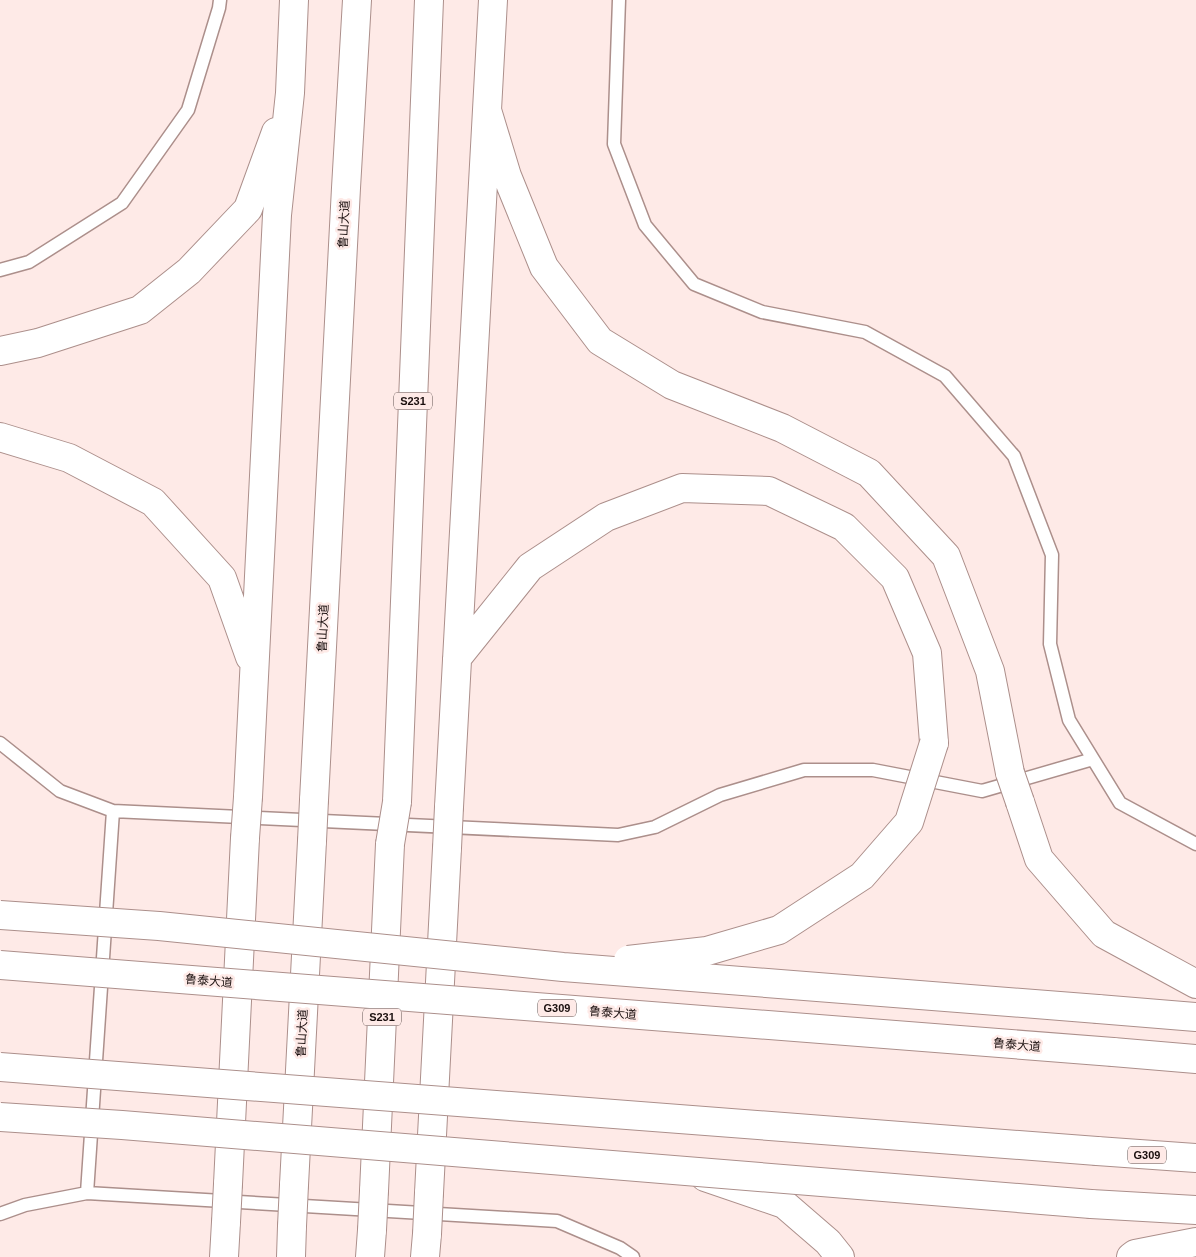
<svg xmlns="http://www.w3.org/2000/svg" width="1196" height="1257" font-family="Arial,'Noto Sans SC',sans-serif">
<rect width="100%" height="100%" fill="#feeae7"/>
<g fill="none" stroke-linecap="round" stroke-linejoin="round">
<!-- lane casing -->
<g stroke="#ac8f8b" stroke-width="15">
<path id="lane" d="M 619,0 L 614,144 L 645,225 L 694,284 L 762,312 L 865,332 L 945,376 L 1014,456 L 1052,555 L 1050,644 L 1069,720 L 1120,803 L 1196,844
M 0,270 L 29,262 L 122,203 L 188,110 L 219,8 L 220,0
M 0,743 L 60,791 L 113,811 L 618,835 L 655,827 L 720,795 L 804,770 L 873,770 L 982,791 L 1093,759
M 87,1193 L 113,811
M 0,1214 L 25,1205 L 87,1193 L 557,1221 L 620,1248 L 633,1257"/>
</g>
<!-- primary casing -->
<g stroke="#ac8f8b" stroke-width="30">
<path id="primary" d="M 487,110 L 507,176 L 544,267 L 600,341 L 672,385 L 782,428 L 869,473 L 946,556 L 990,671 L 1010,773
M 0,351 L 38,343 L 140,310 L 189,271 L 248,209 L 276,132
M 0,437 L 69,458 L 153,502 L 222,578 L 250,657
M 457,658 L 530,567 L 606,517 L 682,488 L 769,491 L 844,527 L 895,578 L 927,653 L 934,743
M 248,797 L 277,215 L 290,93 L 294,0
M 314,800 L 346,188 L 357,0
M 397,802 L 429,0
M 1020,802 L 1039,859 L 1104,934 L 1196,984
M 449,807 L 493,0
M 1098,1009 L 1196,1017
M 705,1177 L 784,1204 L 828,1242 L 840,1257
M 228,1184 L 245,838
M 294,1185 L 312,841
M 374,1191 L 390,844
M 429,1193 L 447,848
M 1091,1204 L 1196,1210
M 224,1257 L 226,1222
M 291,1257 L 292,1226
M 370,1257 L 372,1230
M 425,1257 L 427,1234
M 1131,1257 L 1135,1254 L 1196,1242"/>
</g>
<!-- highway casing -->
<g stroke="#ac8f8b" stroke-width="30">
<path id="highway" d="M 1113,1052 L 1196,1059
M 1097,1151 L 1196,1158"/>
</g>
<!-- lane -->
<use href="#lane" stroke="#fff" stroke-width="12"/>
<!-- primary -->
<use href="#primary" stroke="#fff" stroke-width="28"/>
<!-- highway -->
<use href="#highway" stroke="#fff" stroke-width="28"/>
<!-- primary-bridge casing -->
<g stroke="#ac8f8b" stroke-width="30" stroke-linecap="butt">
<path id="primary-bridge" d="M 1010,773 L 1020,802
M 245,838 L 248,797
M 312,841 L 314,800
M 390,844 L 397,802
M 447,848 L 449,807
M 0,915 L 159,926 L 563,967 L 1098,1009
M 628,960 L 707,951 L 779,930 L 862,876 L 909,822 L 934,743
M 0,1117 L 122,1125 L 1091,1204
M 226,1222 L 228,1184
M 292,1226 L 294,1185
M 372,1230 L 374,1191
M 427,1234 L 429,1193"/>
</g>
<!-- highway-bridge casing -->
<g stroke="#ac8f8b" stroke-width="30" stroke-linecap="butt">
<path id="highway-bridge" d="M 0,965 L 1113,1052
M 0,1067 L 1097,1151"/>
</g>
<!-- primary-bridge -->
<use href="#primary-bridge" stroke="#fff" stroke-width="28"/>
<!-- highway-bridge -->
<use href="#highway-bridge" stroke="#fff" stroke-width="28"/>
</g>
<g text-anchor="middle" stroke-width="5" stroke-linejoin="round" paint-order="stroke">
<!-- shield labels -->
<g fill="#feeae7" stroke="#5e504e" stroke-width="1">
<rect x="394" y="392.5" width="38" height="17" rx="4"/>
<rect x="538" y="999.5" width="38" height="17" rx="4"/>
<rect x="363" y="1008.5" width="38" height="17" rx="4"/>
<rect x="1128" y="1146.5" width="38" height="17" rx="4"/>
</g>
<g font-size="11" font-weight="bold" fill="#190e0d">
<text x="413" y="405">S231</text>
<text x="557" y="1012">G309</text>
<text x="382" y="1021">S231</text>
<text x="1147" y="1159">G309</text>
</g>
<!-- street labels -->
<g font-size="12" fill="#190e0d" stroke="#feeae7">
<text transform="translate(344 224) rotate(-87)" y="4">鲁山大道</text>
<text transform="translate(323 628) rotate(-87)" y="4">鲁山大道</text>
<text transform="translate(209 981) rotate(5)" y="4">鲁泰大道</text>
<text transform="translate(613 1013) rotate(5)" y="4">鲁泰大道</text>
<text transform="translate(302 1033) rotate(-87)" y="4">鲁山大道</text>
<text transform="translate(1017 1045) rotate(5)" y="4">鲁泰大道</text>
</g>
</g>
</svg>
